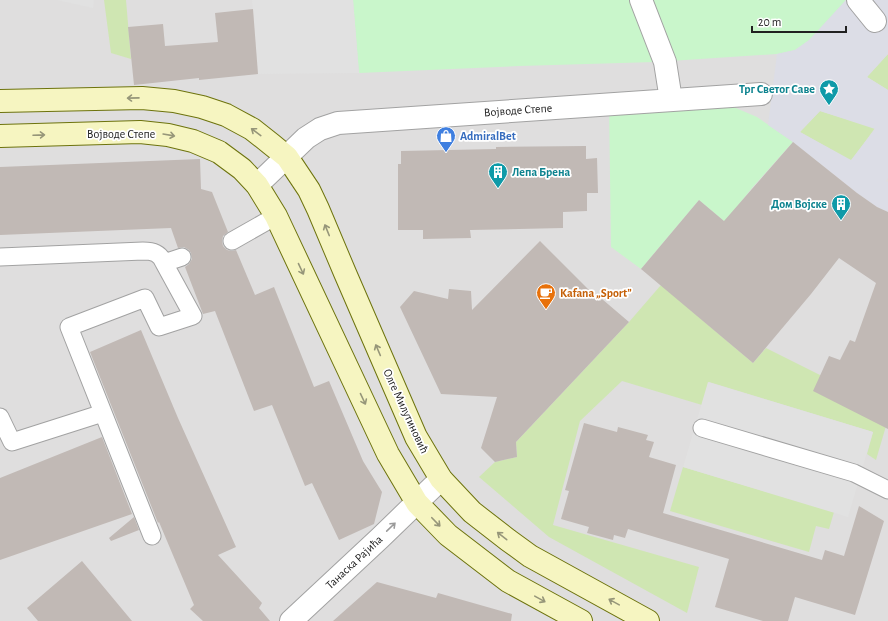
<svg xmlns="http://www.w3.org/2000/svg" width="888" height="621" font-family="'Alegreya Sans',sans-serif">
<rect width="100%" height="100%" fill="#f0ede8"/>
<!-- residential -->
<path fill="#dfdede" d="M 0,0 L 888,0 L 888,621 L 0,621 Z"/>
<!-- grass -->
<path fill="#cfe6b2" d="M 104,0 L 126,0 L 131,59 L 111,53 Z
M 888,54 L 888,90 L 867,77 Z
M 820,111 L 875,128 L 851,161 L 800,132 Z
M 661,285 L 753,363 L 766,348 L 820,375 L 886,426 L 876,460 L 867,454 L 873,432 L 709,382 L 702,405 L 622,381 L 580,421 L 553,525 L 699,567 L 687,613 L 549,537 L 479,477 L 495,462 L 517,457 L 516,442 L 629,322 Z
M 683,467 L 834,512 L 829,529 L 816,526 L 809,552 L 670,511 Z"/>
<!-- park -->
<path fill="#c9f6cb" d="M 353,0 L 846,0 L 810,40 L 795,50 L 777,54 L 655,62 L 519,66 L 359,73 Z
M 710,97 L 757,117 L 793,142 L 752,188 L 725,222 L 699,200 L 641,269 L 611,247 L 609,104 Z"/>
<!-- parking -->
<path fill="#e1e1e1" d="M 57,0 L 94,0 L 93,8 Z
M 252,0 L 353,0 L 359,73 L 258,74 Z
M 708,382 L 873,432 L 848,517 L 683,467 Z"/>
<!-- plaza -->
<path fill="#dcdde6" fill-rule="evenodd" d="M 846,0 L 888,0 L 888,54 L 867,77 L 888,90 L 888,178 L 886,181 L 888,182 L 888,212 L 877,207 L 857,193 L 793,142 L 768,125 L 777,54 L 795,50 L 809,40 ZM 820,111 L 875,129 L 851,160 L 800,132 Z"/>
<!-- building -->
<path fill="#c1b9b5" d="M 253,9 L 258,74 L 199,80 L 199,78 L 134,85 L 128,27 L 163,24 L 165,46 L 218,42 L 215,13 Z
M 793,142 L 857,193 L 877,207 L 888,212 L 888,429 L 813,391 L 829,356 L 840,360 L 850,340 L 855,342 L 876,283 L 839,258 L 811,294 L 753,363 L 641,269 L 699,200 L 724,221 Z
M 586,146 L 586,159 L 597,158 L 598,193 L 587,193 L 587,211 L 563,212 L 563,228 L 470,230 L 471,238 L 423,239 L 423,230 L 398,230 L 398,164 L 401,164 L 401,151 L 496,149 L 496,147 Z
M 200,159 L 201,189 L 212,192 L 228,232 L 223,236 L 222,241 L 223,246 L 227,250 L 232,251 L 236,250 L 255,295 L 274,287 L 314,387 L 329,381 L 363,461 L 382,492 L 374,524 L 339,540 L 312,483 L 305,486 L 272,405 L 254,411 L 215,311 L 203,314 L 185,267 L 189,264 L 192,259 L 191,253 L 189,250 L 184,247 L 178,248 L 171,228 L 0,235 L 0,167 Z
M 540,241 L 600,301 L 602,299 L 629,322 L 516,442 L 517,457 L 495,462 L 481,448 L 497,397 L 441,394 L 400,307 L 414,291 L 448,299 L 449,289 L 471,291 L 472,310 Z
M 141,330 L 178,418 L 236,547 L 218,555 L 262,603 L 259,608 L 270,621 L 203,621 L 190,609 L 194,605 L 159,522 L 158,523 L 90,352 Z
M 584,423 L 617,432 L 618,427 L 648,435 L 646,440 L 654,442 L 649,457 L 676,465 L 663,513 L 822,560 L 825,550 L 844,556 L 859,506 L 884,521 L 855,615 L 795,597 L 788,621 L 763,621 L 715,607 L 729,559 L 628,529 L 625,538 L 614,535 L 613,540 L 587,533 L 589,527 L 561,519 L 569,491 L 565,490 Z
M 102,437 L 132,514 L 0,560 L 0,478 Z
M 134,517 L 139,530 L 111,541 L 109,538 Z
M 82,561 L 132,621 L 38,621 L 27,608 Z
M 377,582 L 436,598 L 438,593 L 512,614 L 511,621 L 333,621 Z"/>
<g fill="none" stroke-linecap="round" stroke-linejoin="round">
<!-- lane casing -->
<g stroke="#a2a2a2" stroke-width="19">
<path id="lane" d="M 232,241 L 276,216
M 0,257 L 143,251 C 153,251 160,253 164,263
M 0,417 L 12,442 L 103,413
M 702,428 L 854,473 L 888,490
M 152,536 L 69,327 L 145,298 L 159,327 L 193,316 L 164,263 L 182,257"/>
</g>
<!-- street casing -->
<g stroke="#a2a2a2" stroke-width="24">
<path id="street" d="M 641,0 L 665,62 L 671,100
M 858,0 L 875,21
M 257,185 L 306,138 L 320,129 L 338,123 L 761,94
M 291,621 L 380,538 L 441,479"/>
</g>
<!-- secondary casing -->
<g stroke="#6d730d" stroke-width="24">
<path id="secondary" d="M 0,101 L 142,98 L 174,101 L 202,107 L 226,115 L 252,129 L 271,144 L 287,157 L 309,190 L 318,209 L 345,273 L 416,437 L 441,479 L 472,512 L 508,540 L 530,556 L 648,621
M 0,136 L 140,132 L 168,135 L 193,141 L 219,152 L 242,169 L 257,185 L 276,216 L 388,454 L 417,503 L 448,535 L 508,581 L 581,621"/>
</g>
<!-- lane -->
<use href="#lane" stroke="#fff" stroke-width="17"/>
<!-- street -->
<use href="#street" stroke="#fff" stroke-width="22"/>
<!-- secondary -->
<use href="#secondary" stroke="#f6f5c1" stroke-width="22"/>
</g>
<!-- one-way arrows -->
<defs><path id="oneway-shaft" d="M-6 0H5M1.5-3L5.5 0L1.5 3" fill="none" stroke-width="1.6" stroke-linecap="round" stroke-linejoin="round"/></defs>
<g stroke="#969679">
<use href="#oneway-shaft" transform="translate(133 98) rotate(179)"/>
<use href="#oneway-shaft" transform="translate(256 132) rotate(-143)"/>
<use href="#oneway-shaft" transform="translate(39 135) rotate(-2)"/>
<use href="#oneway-shaft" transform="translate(169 135) rotate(10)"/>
<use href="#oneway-shaft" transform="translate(327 230) rotate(-112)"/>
<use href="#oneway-shaft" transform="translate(301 269) rotate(65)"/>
<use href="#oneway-shaft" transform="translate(378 350) rotate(-113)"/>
<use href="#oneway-shaft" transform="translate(363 399) rotate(65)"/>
<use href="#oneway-shaft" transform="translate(436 522) rotate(46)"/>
<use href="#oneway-shaft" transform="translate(502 536) rotate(-142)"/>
<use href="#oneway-shaft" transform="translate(540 599) rotate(29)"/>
<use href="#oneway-shaft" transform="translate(614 602) rotate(-151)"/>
</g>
<use stroke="#9b9b9b" href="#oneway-shaft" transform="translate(391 527) rotate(-44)"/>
<!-- icons -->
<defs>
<g id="sight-pin" transform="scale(1)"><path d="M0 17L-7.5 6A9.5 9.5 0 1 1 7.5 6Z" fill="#0f9aa8" stroke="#fff"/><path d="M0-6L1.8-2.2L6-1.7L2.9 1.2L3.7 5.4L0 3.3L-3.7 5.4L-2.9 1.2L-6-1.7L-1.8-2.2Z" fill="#fff"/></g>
<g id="shop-pin" transform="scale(1)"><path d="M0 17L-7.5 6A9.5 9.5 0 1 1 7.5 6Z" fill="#3f7fe0" stroke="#fff"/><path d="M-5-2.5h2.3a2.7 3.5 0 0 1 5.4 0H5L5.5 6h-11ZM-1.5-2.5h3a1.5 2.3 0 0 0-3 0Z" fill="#fff"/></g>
<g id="building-pin" transform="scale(1)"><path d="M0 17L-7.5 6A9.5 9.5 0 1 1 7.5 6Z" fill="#0f9aa8" stroke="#fff"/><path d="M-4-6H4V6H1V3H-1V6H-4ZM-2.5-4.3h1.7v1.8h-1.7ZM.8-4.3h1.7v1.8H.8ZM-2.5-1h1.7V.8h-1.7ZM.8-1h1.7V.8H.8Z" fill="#fff"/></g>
<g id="cafe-pin" transform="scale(1)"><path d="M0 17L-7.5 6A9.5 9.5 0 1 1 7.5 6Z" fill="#e8710a" stroke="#fff"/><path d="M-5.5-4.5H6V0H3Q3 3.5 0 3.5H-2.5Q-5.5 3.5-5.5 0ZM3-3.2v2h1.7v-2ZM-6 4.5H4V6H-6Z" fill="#fff"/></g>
</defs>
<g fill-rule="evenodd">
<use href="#sight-pin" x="829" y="89"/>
<use href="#shop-pin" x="446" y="136"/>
<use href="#building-pin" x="498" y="172"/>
<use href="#building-pin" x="841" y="204"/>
<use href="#cafe-pin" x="546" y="293"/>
</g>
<g text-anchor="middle" stroke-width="3.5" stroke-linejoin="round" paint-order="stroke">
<!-- culture labels -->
<g font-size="12" font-weight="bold" fill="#0d838f" stroke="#fff" text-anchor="end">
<text x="815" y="93">Трг Светог Саве</text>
<text x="512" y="176" text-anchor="start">Лепа Брена</text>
<text x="827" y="208">Дом Војске</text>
</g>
<!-- street labels -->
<g font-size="12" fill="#212121" stroke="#fff">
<text transform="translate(518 110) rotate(-4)" y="4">Војводе Степе</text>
<text x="121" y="138">Војводе Степе</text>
<text transform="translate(406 411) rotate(65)" y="4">Олге Милутиновић</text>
<text transform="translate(354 562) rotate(-43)" y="4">Танаска Рајића</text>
</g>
<!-- shop labels -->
<g font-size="12" font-weight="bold" fill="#366cbe" stroke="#fff" text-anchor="start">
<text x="460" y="140">AdmiralBet</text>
</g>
<!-- food labels -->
<g font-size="12" font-weight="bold" fill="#c56008" stroke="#fff" text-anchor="start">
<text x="560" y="297">Kafana „Sport”</text>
</g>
</g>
<!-- scale -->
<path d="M752 26v6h94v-6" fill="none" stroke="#212121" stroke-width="2"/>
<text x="758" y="26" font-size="12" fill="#212121" stroke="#ffffff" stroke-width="3" paint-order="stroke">20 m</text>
</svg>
